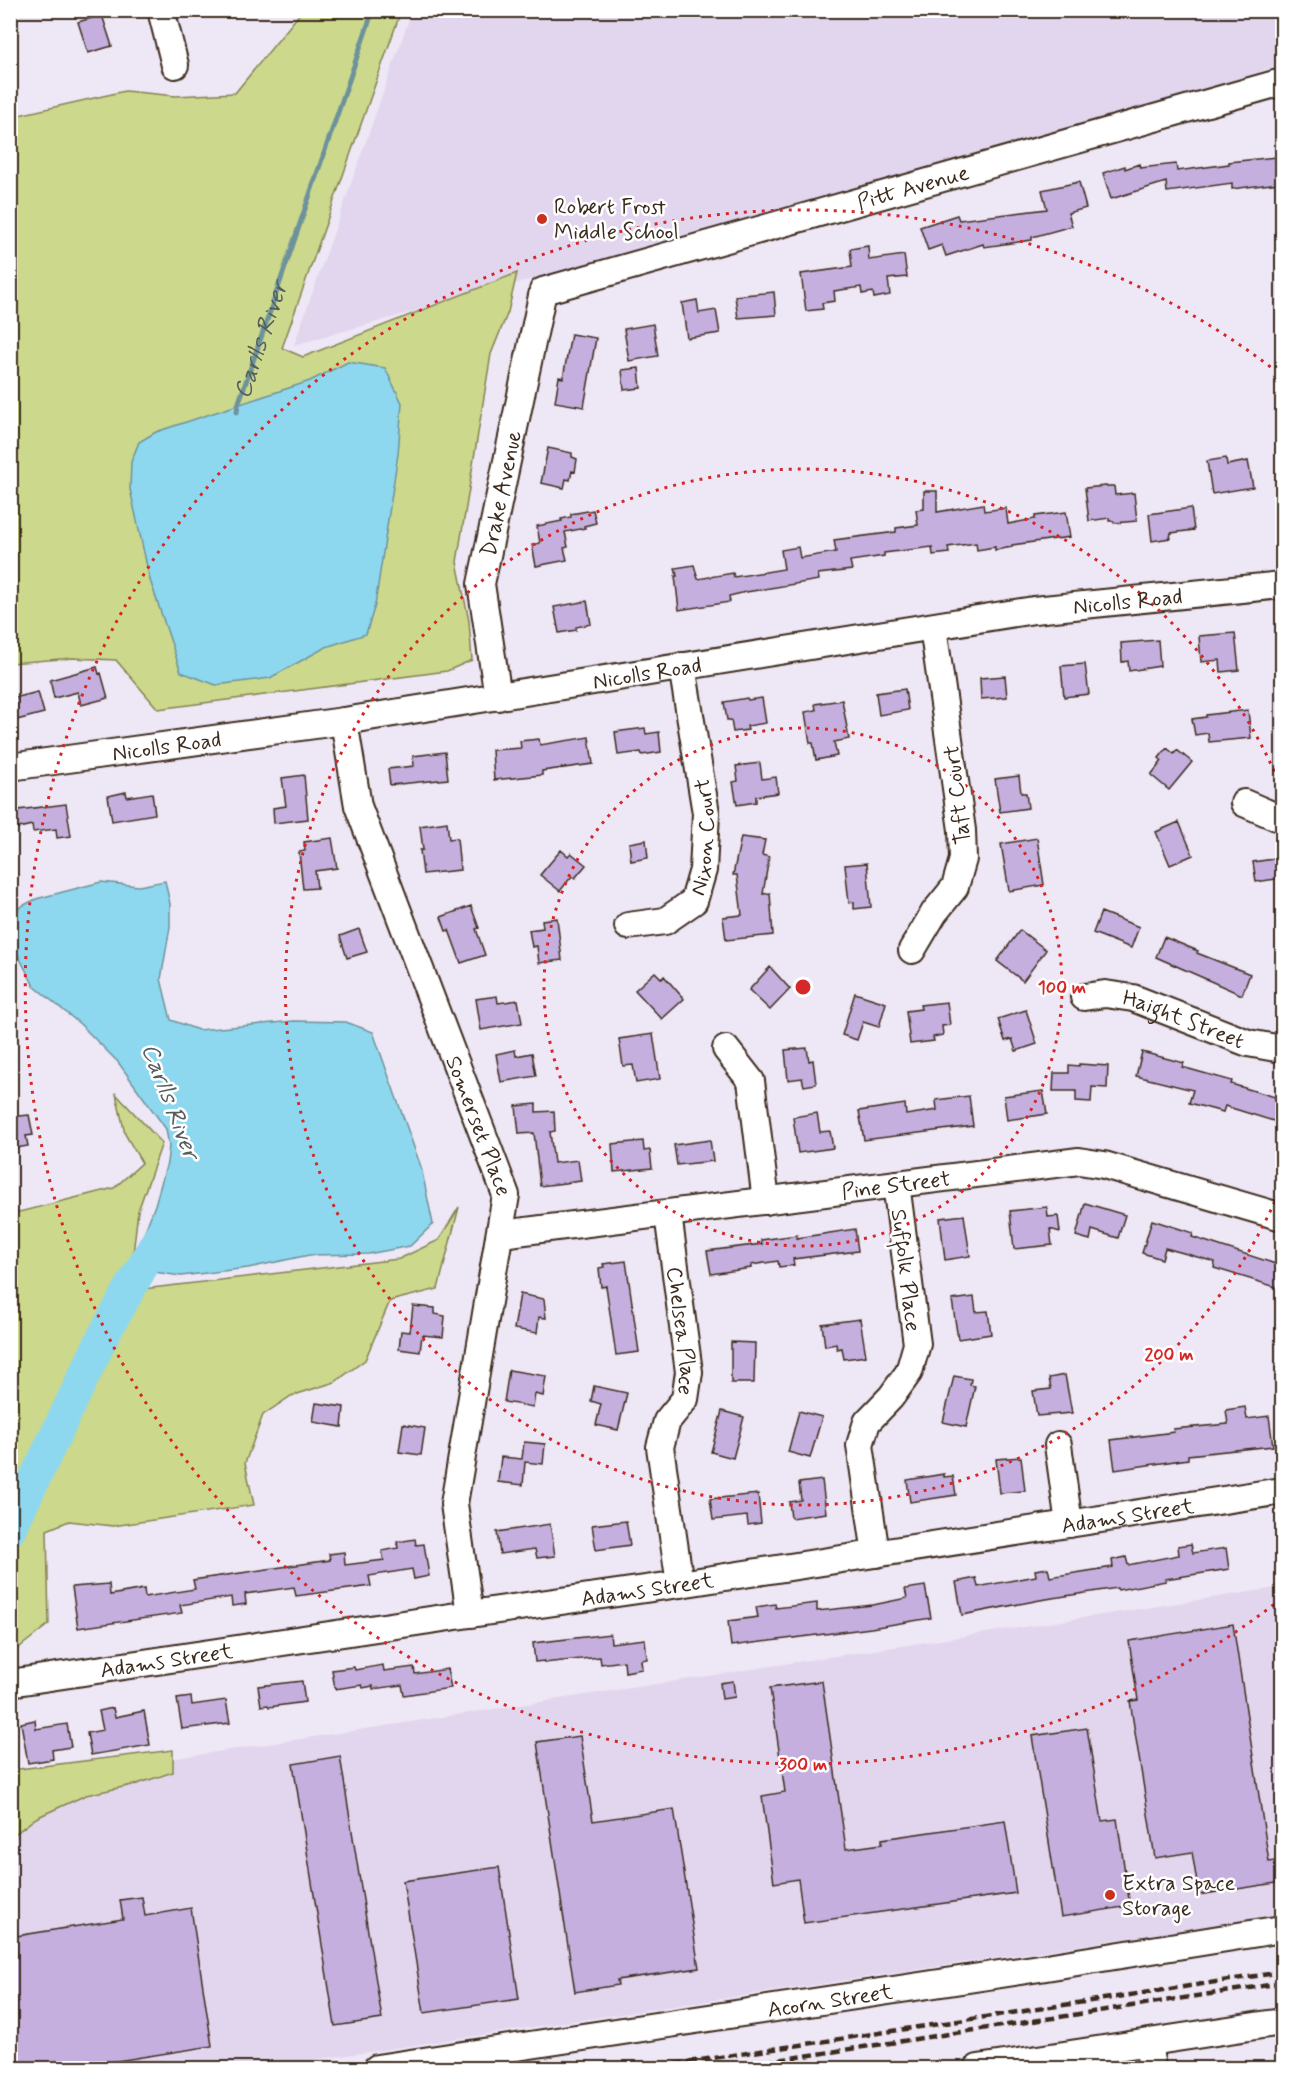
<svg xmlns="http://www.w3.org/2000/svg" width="1293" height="2079" font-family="Mynerve,sans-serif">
<rect width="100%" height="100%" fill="#eee7f5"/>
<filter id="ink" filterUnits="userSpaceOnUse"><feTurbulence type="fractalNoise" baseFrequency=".0167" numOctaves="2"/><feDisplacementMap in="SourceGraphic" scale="12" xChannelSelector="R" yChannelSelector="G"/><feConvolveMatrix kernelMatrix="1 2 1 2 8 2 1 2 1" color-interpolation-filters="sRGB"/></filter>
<g filter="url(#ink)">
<!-- built -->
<path fill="#e2d6ee" d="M 412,11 L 1282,11 L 1282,64 L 1197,94 L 294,345 Z
M 1282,1587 L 1282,1915 L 261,2068 L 11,2068 L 10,1784 Z"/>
<!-- green -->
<path fill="#ccd88b" stroke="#848154" stroke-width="1.5" d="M 302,11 L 401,11 L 282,348 L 303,357 L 517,273 L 508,312 L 491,354 L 457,562 L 469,621 L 472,660 L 447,671 L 158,709 L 116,660 L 73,658 L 11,663 L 10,117 L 125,91 L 176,96 L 235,93 Z
M 116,1094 L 162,1143 L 138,1211 L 131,1271 L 122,1285 L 143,1289 L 399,1259 L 439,1240 L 459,1207 L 438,1289 L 390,1301 L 365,1360 L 335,1382 L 291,1396 L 263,1415 L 245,1463 L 254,1505 L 113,1526 L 69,1521 L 47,1530 L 49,1624 L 11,1654 L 11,1214 L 114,1188 L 142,1163 L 125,1134 Z
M 173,1750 L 173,1772 L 137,1784 L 86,1795 L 36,1818 L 11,1837 L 11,1770 Z"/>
<!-- water -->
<path fill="#8ed8ef" stroke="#6d929b" stroke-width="1.5" d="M 348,362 L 385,368 L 402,403 L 398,454 L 375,605 L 366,634 L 326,647 L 270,678 L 216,685 L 181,672 L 150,580 L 130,489 L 131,462 L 139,442 L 156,432 L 310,381 Z
M 165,881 L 170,904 L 170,927 L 161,979 L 171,1020 L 198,1030 L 294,1021 L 346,1022 L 373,1032 L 421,1167 L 433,1224 L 410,1246 L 368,1254 L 309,1255 L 248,1268 L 181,1276 L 141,1270 L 138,1249 L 155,1205 L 167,1163 L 169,1146 L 166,1129 L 118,1062 L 80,1024 L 34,986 L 15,949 L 11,920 L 20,907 L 36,899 L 101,882 L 139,886 Z"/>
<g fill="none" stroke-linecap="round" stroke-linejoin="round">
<!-- stream -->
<path stroke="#6d929b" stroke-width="5" id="s1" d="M 237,412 L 238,405 L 373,10"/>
<!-- river -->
<path stroke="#8ed8ef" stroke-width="32" d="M 10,1530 L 103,1336 L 162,1232"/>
</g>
<!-- building -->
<path fill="#c5afdf" stroke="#3b2a1e" stroke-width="1.5" d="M 102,15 L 112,46 L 88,53 L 78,22 Z
M 1276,157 L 1279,183 L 1232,189 L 1232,183 L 1167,192 L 1166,182 L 1111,199 L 1103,173 L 1125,166 L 1125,169 L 1139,164 L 1140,168 L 1176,164 L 1177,171 L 1229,164 L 1229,162 Z
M 1079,182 L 1086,208 L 1068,213 L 1072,226 L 1032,237 L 1032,240 L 984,247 L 983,244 L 946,256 L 942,245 L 928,250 L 920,227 L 957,215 L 959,220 L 1047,209 L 1042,190 Z
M 868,246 L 869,260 L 904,255 L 907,277 L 888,279 L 890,295 L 874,298 L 873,292 L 862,294 L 861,287 L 834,291 L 835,301 L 822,303 L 823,309 L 806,311 L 801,274 L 852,267 L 850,249 Z
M 774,292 L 776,315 L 738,318 L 735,296 Z
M 697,300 L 699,313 L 716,310 L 720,333 L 687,338 L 682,303 Z
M 653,324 L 658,356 L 629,361 L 624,329 Z
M 571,334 L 596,338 L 584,407 L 555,402 L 559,377 L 563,378 Z
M 639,368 L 641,388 L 624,390 L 622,370 Z
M 548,448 L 572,453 L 572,457 L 577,459 L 575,472 L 572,471 L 570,480 L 566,479 L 564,488 L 541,483 Z
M 1226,458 L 1227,465 L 1248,461 L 1253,487 L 1212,494 L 1207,461 Z
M 1106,486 L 1114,486 L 1115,495 L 1134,493 L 1137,521 L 1114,523 L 1113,521 L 1109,521 L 1109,518 L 1089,521 L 1085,488 Z
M 924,491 L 937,491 L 937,512 L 983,504 L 984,511 L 1006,508 L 1008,524 L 1035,519 L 1035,516 L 1066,512 L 1070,537 L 1012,545 L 1012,547 L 995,550 L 995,547 L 977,550 L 976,543 L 948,547 L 949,553 L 933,555 L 932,547 L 884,553 L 884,556 L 850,561 L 852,570 L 818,574 L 819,580 L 746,592 L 729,596 L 730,602 L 679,610 L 675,576 L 677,576 L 675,568 L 694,565 L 698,579 L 733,573 L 734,577 L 784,569 L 781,550 L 798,547 L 800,558 L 836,552 L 834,540 L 896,532 L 896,528 L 918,525 L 916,510 L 924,509 Z
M 1191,508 L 1194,530 L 1171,533 L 1170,538 L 1152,541 L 1149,514 Z
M 593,510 L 596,523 L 584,526 L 585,528 L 565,532 L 568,547 L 564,548 L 567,560 L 536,566 L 532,545 L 540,543 L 537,526 L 562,521 L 561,519 L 571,517 L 571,514 Z
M 587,601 L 591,624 L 576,627 L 576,630 L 559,633 L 554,607 Z
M 1235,633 L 1239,670 L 1221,672 L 1220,660 L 1201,662 L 1199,636 Z
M 1158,640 L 1160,666 L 1129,671 L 1128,661 L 1122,662 L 1121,643 Z
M 1085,664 L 1089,694 L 1064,697 L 1061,666 Z
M 97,667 L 99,674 L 101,673 L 108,698 L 81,705 L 78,692 L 54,698 L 50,680 Z
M 1005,676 L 1007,697 L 981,699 L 980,678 Z
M 905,689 L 908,710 L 879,715 L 876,693 Z
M 38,692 L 44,713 L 13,721 L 10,699 Z
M 747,698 L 748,700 L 762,698 L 766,723 L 747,726 L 748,730 L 733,732 L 731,720 L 727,720 L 724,702 Z
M 842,700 L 849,739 L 834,742 L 837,756 L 816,760 L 813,743 L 810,743 L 805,712 L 816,710 L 815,704 Z
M 1248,710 L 1251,738 L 1209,742 L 1208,733 L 1195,735 L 1192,719 L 1206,717 L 1206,715 Z
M 645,728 L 646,734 L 659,732 L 661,752 L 642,755 L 641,752 L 618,755 L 615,732 Z
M 589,737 L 593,764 L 542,771 L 542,775 L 494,780 L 492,750 L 521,748 L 520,741 L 539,739 L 540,745 Z
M 1167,748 L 1174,754 L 1177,750 L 1192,762 L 1169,790 L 1151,775 L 1162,761 L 1159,758 Z
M 445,752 L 448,779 L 390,785 L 388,769 L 414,766 L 413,756 Z
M 760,763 L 762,779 L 776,777 L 778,793 L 756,796 L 756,802 L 737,805 L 733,782 L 738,781 L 736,766 Z
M 304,775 L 308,819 L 274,823 L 273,808 L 286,806 L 282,778 Z
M 1019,776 L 1021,793 L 1026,793 L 1028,808 L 1000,812 L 995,779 Z
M 126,792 L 127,797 L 152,793 L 155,814 L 112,821 L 108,796 Z
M 66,804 L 71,836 L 57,838 L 56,829 L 33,832 L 32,825 L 10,830 L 10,811 Z
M 447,822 L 449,839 L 457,838 L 460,870 L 423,874 L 420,850 L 423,850 L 420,826 Z
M 1179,822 L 1193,855 L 1170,865 L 1156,832 Z
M 741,837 L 765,840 L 762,855 L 769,857 L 763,894 L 770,893 L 773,935 L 726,940 L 723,917 L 742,915 L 737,875 L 733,875 Z
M 332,838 L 337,868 L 315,871 L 317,888 L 303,889 L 299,852 L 305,851 L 304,842 Z
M 1037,838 L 1044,885 L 1009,891 L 1001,844 Z
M 646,840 L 648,858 L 631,861 L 629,843 Z
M 561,850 L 568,856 L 571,853 L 586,865 L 575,878 L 572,876 L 560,891 L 540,875 Z
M 1281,858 L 1282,878 L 1256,882 L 1253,862 Z
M 867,863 L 871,907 L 854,909 L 854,902 L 849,903 L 845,865 Z
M 471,906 L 479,928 L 476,929 L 485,955 L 461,963 L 449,930 L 446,931 L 441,917 Z
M 1101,912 L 1139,927 L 1131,948 L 1093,933 Z
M 557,918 L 562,960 L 539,963 L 537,946 L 532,947 L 529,930 L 543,928 L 542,920 Z
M 359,929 L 367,952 L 347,958 L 340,936 Z
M 1020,930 L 1046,950 L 1023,981 L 997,961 Z
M 1164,937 L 1198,951 L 1197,953 L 1250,974 L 1242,995 L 1156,957 Z
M 770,967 L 790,989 L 770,1010 L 749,990 Z
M 655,972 L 662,979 L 664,976 L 684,999 L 662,1019 L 635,990 Z
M 855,993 L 886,1003 L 879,1027 L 863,1022 L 857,1040 L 842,1035 Z
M 497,996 L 498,1003 L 518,1000 L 522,1023 L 481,1030 L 476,999 Z
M 947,1002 L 950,1025 L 942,1026 L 943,1035 L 933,1037 L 934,1041 L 910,1044 L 906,1011 L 921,1009 L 920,1005 Z
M 1026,1010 L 1037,1044 L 1016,1051 L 1012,1039 L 1005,1041 L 998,1019 Z
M 653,1034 L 660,1079 L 636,1083 L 633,1065 L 623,1066 L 619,1039 Z
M 807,1048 L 809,1061 L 813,1060 L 816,1084 L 804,1086 L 802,1078 L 788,1080 L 785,1050 Z
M 515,1050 L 516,1056 L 532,1053 L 536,1076 L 501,1082 L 496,1054 Z
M 1142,1052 L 1184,1063 L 1182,1067 L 1232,1081 L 1231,1084 L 1282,1099 L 1282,1115 L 1280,1123 L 1225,1106 L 1223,1112 L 1189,1103 L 1193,1090 L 1136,1076 Z
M 1079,1064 L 1108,1066 L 1107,1088 L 1092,1087 L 1091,1102 L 1076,1101 L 1076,1091 L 1053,1091 L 1054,1073 L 1069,1073 L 1069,1065 L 1079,1066 Z
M 1043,1091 L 1047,1114 L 1007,1120 L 1004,1096 Z
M 969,1096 L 973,1126 L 864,1140 L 859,1111 L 905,1104 L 906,1115 L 937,1110 L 936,1100 Z
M 536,1104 L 536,1112 L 554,1111 L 555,1131 L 550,1132 L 554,1163 L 578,1160 L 581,1181 L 540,1186 L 534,1133 L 519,1134 L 516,1106 Z
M 817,1113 L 820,1132 L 830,1131 L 833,1148 L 798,1153 L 793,1117 Z
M 29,1115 L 33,1135 L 26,1136 L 28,1146 L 10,1149 L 10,1117 Z
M 710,1140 L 713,1161 L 677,1165 L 674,1145 Z
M 643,1141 L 644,1151 L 650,1150 L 652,1168 L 614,1172 L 612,1144 Z
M 1085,1203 L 1125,1215 L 1118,1238 L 1092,1230 L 1090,1240 L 1076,1236 Z
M 1047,1207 L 1048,1217 L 1058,1216 L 1060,1232 L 1050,1229 L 1052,1245 L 1014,1249 L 1010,1211 Z
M 964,1215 L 970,1256 L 945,1260 L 940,1218 Z
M 1152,1220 L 1193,1233 L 1192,1237 L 1282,1266 L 1282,1289 L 1214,1268 L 1215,1262 L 1187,1254 L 1165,1248 L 1162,1259 L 1142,1253 Z
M 855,1229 L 858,1251 L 793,1259 L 794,1265 L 779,1267 L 778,1261 L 751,1265 L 751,1268 L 711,1274 L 707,1251 L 762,1244 L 761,1240 L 797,1235 L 797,1238 Z
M 626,1261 L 639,1352 L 616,1355 L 606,1286 L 601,1287 L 599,1268 L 604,1267 L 603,1264 Z
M 520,1294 L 544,1299 L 546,1318 L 539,1317 L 537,1333 L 514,1329 Z
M 974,1297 L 976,1312 L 988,1311 L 991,1334 L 958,1339 L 952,1300 Z
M 413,1306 L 435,1308 L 435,1314 L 445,1316 L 443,1337 L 422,1335 L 420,1352 L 399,1349 L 401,1331 L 410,1332 Z
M 860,1319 L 866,1356 L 844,1359 L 842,1348 L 837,1349 L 836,1344 L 825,1346 L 822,1324 Z
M 731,1342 L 755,1343 L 754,1383 L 731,1383 Z
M 509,1370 L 546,1376 L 543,1396 L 535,1394 L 533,1407 L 504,1402 Z
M 1065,1375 L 1072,1413 L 1037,1416 L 1033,1391 L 1051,1389 L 1049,1378 Z
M 954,1376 L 971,1379 L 970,1385 L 975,1386 L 966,1427 L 943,1422 Z
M 594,1386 L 627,1393 L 618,1430 L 596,1425 L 601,1404 L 591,1401 Z
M 316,1403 L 344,1407 L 342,1427 L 313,1422 Z
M 1245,1407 L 1247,1419 L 1269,1416 L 1273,1446 L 1188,1455 L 1188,1459 L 1115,1470 L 1111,1440 L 1174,1432 L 1173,1429 L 1228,1424 L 1226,1410 Z
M 722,1411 L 744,1417 L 733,1458 L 711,1452 Z
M 799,1411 L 822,1417 L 810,1458 L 788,1452 Z
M 403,1424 L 425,1428 L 421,1455 L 399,1452 Z
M 524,1442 L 545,1444 L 543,1464 L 525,1462 L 523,1485 L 498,1482 L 501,1457 L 522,1459 Z
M 1021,1457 L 1025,1491 L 1000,1493 L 996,1459 Z
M 944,1474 L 944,1477 L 953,1476 L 956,1495 L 910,1502 L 907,1480 Z
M 822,1480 L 826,1513 L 791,1518 L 789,1502 L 801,1500 L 799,1483 Z
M 758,1494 L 761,1523 L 748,1525 L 747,1516 L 713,1520 L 710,1499 Z
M 626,1521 L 630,1545 L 596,1550 L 592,1525 Z
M 550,1524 L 555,1556 L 537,1558 L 535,1549 L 500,1554 L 497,1532 Z
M 415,1539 L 416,1545 L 424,1544 L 429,1576 L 414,1579 L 412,1569 L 369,1576 L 371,1586 L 296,1596 L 294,1587 L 245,1594 L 246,1604 L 232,1606 L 231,1597 L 180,1605 L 182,1613 L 78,1628 L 72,1587 L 109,1584 L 110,1595 L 144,1589 L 145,1597 L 195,1589 L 193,1580 L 330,1560 L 329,1554 L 344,1552 L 345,1565 L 384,1560 L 382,1551 L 398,1548 L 397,1542 Z
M 1191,1544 L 1193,1553 L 1226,1548 L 1229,1569 L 1165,1579 L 1166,1581 L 1118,1590 L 1117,1588 L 1040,1600 L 962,1615 L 956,1582 L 976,1578 L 978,1587 L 1036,1576 L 1035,1570 L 1048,1568 L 1050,1577 L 1113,1567 L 1112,1560 L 1126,1557 L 1128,1565 L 1179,1555 L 1178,1546 Z
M 925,1586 L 931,1618 L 871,1628 L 731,1646 L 728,1621 L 758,1617 L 756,1607 L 775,1604 L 776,1608 L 817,1603 L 817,1611 L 873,1605 L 907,1598 L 905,1589 Z
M 1233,1624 L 1269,1862 L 1282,1860 L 1282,1882 L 1199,1895 L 1192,1852 L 1155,1858 L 1130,1701 L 1138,1700 L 1129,1641 Z
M 610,1634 L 611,1643 L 645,1639 L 647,1659 L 641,1660 L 642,1669 L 625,1672 L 624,1661 L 601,1664 L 600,1657 L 544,1663 L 544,1661 L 535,1662 L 533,1643 Z
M 383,1665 L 384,1671 L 414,1667 L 415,1674 L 447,1669 L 451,1688 L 404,1695 L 402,1685 L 373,1689 L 373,1686 L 363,1688 L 362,1685 L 335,1689 L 332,1670 L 354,1667 L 355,1670 Z
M 302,1681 L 305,1702 L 269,1707 L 268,1705 L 261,1706 L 258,1686 Z
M 733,1681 L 735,1697 L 722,1699 L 720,1683 Z
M 822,1681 L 846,1849 L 882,1844 L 882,1839 L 1005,1821 L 1016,1893 L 804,1923 L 798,1879 L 774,1883 L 762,1796 L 785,1792 L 770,1688 Z
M 191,1697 L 192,1705 L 226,1700 L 230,1723 L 182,1729 L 177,1699 Z
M 113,1708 L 115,1717 L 144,1711 L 150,1745 L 91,1755 L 87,1733 L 103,1730 L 99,1711 Z
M 35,1720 L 36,1729 L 67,1724 L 71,1747 L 52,1750 L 53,1759 L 28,1763 L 21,1723 Z
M 1087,1728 L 1102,1821 L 1117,1819 L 1130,1906 L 1061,1917 L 1032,1736 Z
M 580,1736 L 593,1821 L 674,1809 L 699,1968 L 617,1980 L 618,1985 L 575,1992 L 537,1742 Z
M 340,1756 L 382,2019 L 335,2026 L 293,1764 Z
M 499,1867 L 519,1999 L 424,2013 L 403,1881 Z
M 142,1897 L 145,1916 L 191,1908 L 212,2046 L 73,2068 L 10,2068 L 10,1937 L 123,1919 L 120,1900 Z"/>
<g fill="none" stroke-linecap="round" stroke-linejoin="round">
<!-- minor casing -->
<g stroke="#3b2a1e" stroke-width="30">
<g id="minor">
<path d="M 161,10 L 175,65"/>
<path id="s2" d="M 498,697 L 481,584 L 543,291 L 1282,82"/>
<path id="s3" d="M 344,721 L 358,806 L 506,1195 L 454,1504 L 470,1614"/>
<path id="s4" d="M 10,767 L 344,721 L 1034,610 L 1282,585"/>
<path d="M 1244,803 L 1279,818 L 1282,818"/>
<path id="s5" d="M 628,926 L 665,921 L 694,901 L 703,870 L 706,813 L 682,666"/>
<path d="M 912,950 L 934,913 L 955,887 L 963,859 L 962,830 L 933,627"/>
<path id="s6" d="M 1084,997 L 1105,994 L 1133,998 L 1248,1043 L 1282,1049"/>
<path d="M 726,1049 L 751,1081 L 766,1201"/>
<path id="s7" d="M 668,1214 L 689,1372 L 685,1399 L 667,1421 L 660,1447 L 680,1584"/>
<path id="s8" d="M 501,1234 L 1079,1161 L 1104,1165 L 1282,1217"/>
<path d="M 1058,1445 L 1069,1524"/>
<path d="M 876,1554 L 860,1445 L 867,1422 L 891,1397 L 909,1372 L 917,1344 L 896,1184"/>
<path id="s9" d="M 10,1683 L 470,1614 L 680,1584 L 1282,1491"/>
<path d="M 1148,2043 L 1152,2068"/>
<path id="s10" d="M 377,2068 L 1040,1968 L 1282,1929"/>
<path d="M 978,2068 L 1282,2022"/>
</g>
</g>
<!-- minor -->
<use href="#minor" stroke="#fff" stroke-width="26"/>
<!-- rail -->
<path stroke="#3b2a1e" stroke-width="4.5" stroke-dasharray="9 4.5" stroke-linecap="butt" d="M 648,2068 L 1282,1972
M 726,2068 L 1282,1983"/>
</g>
</g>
<!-- distance rings -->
<g fill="none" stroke="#d62828" stroke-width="3" stroke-dasharray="3 6">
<circle cx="803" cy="987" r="259"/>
<path d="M1282 1185A518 518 0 1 1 1282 789"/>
<path d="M1281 1599A777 777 0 1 1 1281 375"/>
</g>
<!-- markers -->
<g fill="#c8321e" stroke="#fff" stroke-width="2">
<circle cx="542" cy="219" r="6"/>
<circle cx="1110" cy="1895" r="6"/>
</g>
<g text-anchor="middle" stroke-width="5" stroke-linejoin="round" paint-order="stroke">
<!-- street labels -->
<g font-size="22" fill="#3b2a1e" stroke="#fff">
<text dy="8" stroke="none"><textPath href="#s2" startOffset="798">Pitt Avenue</textPath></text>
<text dy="8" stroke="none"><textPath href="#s2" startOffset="207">Drake Avenue</textPath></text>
<text dy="8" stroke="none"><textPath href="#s4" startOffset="1130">Nicolls Road</textPath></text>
<text dy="8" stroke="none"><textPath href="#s4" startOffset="644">Nicolls Road</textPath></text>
<text dy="8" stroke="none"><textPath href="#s4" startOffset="158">Nicolls Road</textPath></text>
<text transform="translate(956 795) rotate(-97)" y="8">Taft Court</text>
<text dy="8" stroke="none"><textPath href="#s5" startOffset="138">Nixon Court</textPath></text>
<text dy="8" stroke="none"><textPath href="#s6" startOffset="104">Haight Street</textPath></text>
<text dy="8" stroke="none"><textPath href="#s3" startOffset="428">Somerset Place</textPath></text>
<text dy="8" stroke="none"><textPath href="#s8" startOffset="398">Pine Street</textPath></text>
<text transform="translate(907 1270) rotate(83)" y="8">Suffolk Place</text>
<text dy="8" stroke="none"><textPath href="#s7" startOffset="118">Chelsea Place</textPath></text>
<text dy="8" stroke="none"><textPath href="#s9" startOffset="1130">Adams Street</textPath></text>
<text dy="8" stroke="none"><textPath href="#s9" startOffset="644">Adams Street</textPath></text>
<text dy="8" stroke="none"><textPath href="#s9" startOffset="158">Adams Street</textPath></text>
<text dy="8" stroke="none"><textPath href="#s10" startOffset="458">Acorn Street</textPath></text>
</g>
<!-- poi labels -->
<g font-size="22" fill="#3b2a1e" stroke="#fff" text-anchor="start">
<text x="554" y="214">Robert Frost<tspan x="554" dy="25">Middle School</tspan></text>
<text x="1122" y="1890">Extra Space<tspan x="1122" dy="25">Storage</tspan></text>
</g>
<!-- water labels -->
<g font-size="24" font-style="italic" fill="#545e5d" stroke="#fff">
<text dy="8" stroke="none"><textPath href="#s1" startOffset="76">Carlls River</textPath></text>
<text transform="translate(171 1101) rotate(69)" y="8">Carlls River</text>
</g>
</g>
<circle cx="803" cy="987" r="9" fill="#d62828" stroke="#fff" stroke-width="3"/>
<g font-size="18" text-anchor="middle" font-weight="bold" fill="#d62828" stroke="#fff" stroke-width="5" stroke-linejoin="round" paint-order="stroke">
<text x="1062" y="993">100 m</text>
<text x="1169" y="1360">200 m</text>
<text x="803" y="1770">300 m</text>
</g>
<!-- margin -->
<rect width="1293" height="2079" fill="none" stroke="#fff" stroke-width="36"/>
<rect x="18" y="18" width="1257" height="2043" fill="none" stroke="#3b2a1e" stroke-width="2" filter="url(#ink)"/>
</svg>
